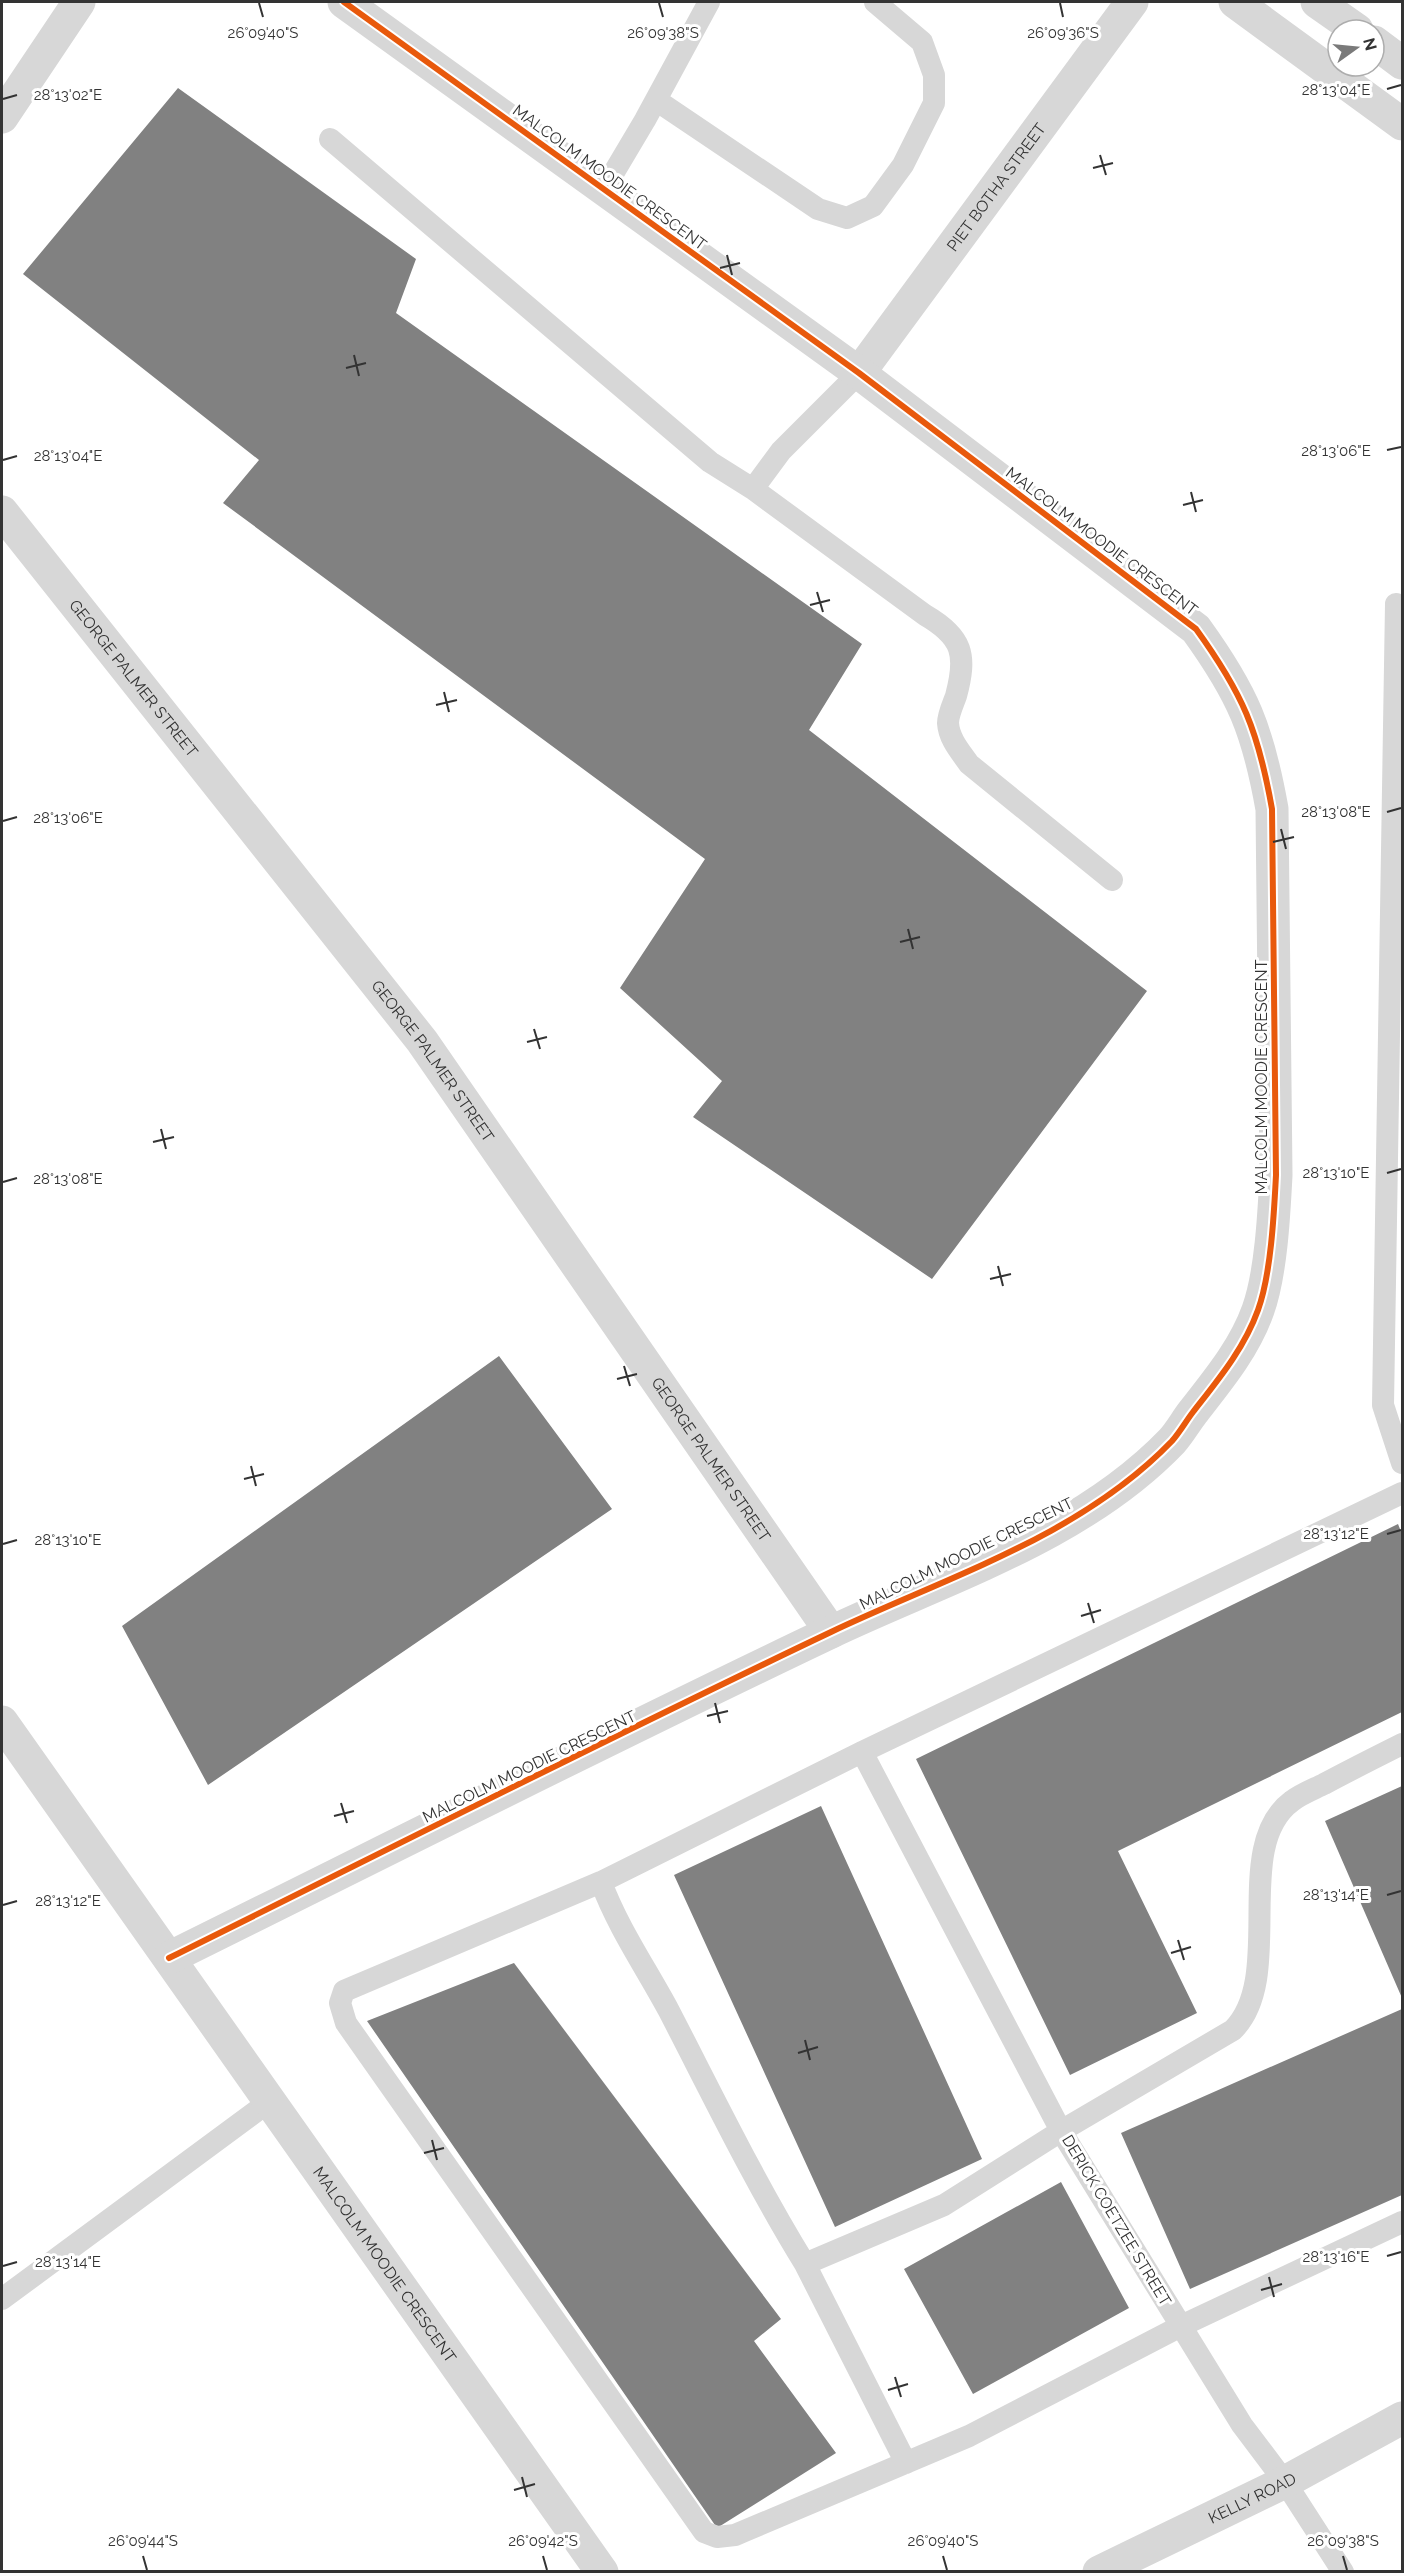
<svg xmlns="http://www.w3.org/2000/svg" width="1404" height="2573" font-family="Raleway,sans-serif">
<rect width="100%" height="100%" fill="#fff"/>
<!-- building -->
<path fill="#818181" d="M 178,88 L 416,259 L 396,313 L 862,644 L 809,730 L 1147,991 L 932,1279 L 693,1117 L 722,1081 L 620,988 L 705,859 L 223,503 L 259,460 L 23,274 Z
M 499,1356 L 612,1509 L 208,1785 L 122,1626 Z
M 1398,1524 L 1402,1534 L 1402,1712 L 1118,1851 L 1197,2013 L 1070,2075 L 916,1759 Z
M 1402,1786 L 1402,1998 L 1325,1821 Z
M 821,1806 L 982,2159 L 835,2227 L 674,1875 Z
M 514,1963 L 781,2319 L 754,2341 L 836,2453 L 717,2528 L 367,2021 Z
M 1402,2009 L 1402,2195 L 1190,2289 L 1121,2133 Z
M 1061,2182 L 1129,2308 L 973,2394 L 904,2269 Z"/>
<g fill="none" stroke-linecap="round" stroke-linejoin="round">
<!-- service -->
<path stroke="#d7d7d7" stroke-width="22" d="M 656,100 L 818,209 L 847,218 L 873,206 L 903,165 L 934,103 L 934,75 L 922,42 L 875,2
M 330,139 L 710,462 L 753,489 L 781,451 L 859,373
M 604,189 L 645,120 L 709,2
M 753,489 L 925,615 C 963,637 967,655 956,696 C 953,704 948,715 948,723 C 949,739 960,751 969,764 L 1112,880
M 1396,604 L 1383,1405 L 1402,1463
M 862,1752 L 1061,2131 L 944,2205 L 805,2264 C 755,2183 713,2096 669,2011 C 646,1968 618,1928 601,1882 L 344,1991 L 340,2003 L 346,2023 L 704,2532 L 717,2537 L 735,2535 L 969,2436 L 1181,2326 L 1402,2222
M 601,1882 L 862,1752 L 1402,1493
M 805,2264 L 906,2463
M 2,2299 L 270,2101
M 1343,2572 L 1285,2482 L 1242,2425 L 1061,2131 L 1233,2030 C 1287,1976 1230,1846 1292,1801 C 1301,1794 1314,1789 1324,1784 C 1350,1770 1376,1757 1402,1744"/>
<!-- minor -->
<g stroke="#d7d7d7" stroke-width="33">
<path d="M 2,117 L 79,2"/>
<path id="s1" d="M 859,373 L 1132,2"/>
<path id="s2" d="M 2,512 L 422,1041 L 831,1632"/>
<path id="s3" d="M 2,1722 L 602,2572"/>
<path d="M 169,1958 C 389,1849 608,1738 831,1632 C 947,1577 1081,1536 1172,1441 C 1180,1432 1186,1421 1193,1412 C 1218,1380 1244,1349 1258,1310 C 1271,1274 1274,1214 1276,1175 L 1272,809 C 1258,730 1243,694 1196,629 L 859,373 L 344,2"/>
</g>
<!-- tertiary -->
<g stroke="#d7d7d7" stroke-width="33">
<path d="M 1235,2 L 1402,124"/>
<path d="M 1317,2 L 1357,30"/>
<path d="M 1374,42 L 1402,63"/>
<path id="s4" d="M 1099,2572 L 1285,2482 L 1402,2418"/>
</g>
<!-- cycleway casing -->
<g stroke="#fff" stroke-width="10">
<path id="cycleway" d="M 169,1958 C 389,1849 608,1738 831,1632 C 947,1577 1081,1536 1172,1441 C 1180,1432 1186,1421 1193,1412 C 1218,1380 1244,1349 1258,1310 C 1271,1274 1274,1214 1276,1175 L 1272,809 C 1258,730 1243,694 1196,629 L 859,373 L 344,2"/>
</g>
<!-- cycleway -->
<use href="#cycleway" stroke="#e8590c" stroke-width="6"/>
</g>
<!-- ticks -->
<path fill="none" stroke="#333" stroke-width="2" d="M 259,3 L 263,17M 659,3 L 663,17M 1060,3 L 1063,17M 1387,89 L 1401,85M 3,99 L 17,95M 1100,155 L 1106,175M 1093,168 L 1113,163M 727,255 L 732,275M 720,268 L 740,263M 354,355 L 359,376M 346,368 L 366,363M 1387,450 L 1401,447M 3,460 L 17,456M 1191,492 L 1196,512M 1183,505 L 1203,500M 817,592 L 823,612M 810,605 L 830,600M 444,692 L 449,712M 436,705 L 457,700M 1387,812 L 1401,808M 3,821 L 17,817M 1281,829 L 1286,849M 1273,842 L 1294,837M 908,929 L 913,949M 900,942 L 920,937M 534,1029 L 540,1049M 527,1042 L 547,1037M 161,1129 L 166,1149M 153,1142 L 174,1137M 1387,1173 L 1401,1169M 3,1182 L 17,1178M 998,1266 L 1003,1286M 990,1279 L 1011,1274M 624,1366 L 630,1386M 617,1379 L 637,1374M 251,1466 L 256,1486M 244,1479 L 264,1474M 1387,1534 L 1401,1530M 3,1544 L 17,1540M 1088,1603 L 1094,1623M 1081,1616 L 1101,1610M 715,1703 L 720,1723M 707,1716 L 728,1711M 341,1803 L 347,1823M 334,1816 L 354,1811M 1387,1895 L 1401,1891M 3,1905 L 17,1901M 1178,1940 L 1184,1960M 1171,1953 L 1191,1947M 805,2040 L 810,2060M 798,2053 L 818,2047M 432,2140 L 437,2160M 424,2153 L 444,2148M 1387,2256 L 1401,2252M 3,2266 L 17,2262M 1269,2277 L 1274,2297M 1261,2290 L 1282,2284M 895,2377 L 901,2397M 888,2390 L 908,2384M 522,2477 L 527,2497M 514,2490 L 535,2484M 143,2556 L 147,2570M 543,2556 L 547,2570M 943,2556 L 947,2570M 1343,2556 L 1347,2570"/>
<g text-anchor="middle" stroke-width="6" stroke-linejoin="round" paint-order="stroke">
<!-- street labels -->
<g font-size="16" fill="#333" stroke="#fff">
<text transform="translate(610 177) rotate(36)" y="6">MALCOLM MOODIE CRESCENT</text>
<text dy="6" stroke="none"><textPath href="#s1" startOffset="231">PIET BOTHA STREET</textPath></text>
<text transform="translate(1102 541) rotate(37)" y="6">MALCOLM MOODIE CRESCENT</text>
<text dy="6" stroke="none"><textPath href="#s2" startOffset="212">GEORGE PALMER STREET</textPath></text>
<text dy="6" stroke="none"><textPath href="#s2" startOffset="698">GEORGE PALMER STREET</textPath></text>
<text transform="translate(1261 1077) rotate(-90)" y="6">MALCOLM MOODIE CRESCENT</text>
<text dy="6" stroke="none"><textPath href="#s2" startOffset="1184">GEORGE PALMER STREET</textPath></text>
<text transform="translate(966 1553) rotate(-26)" y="6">MALCOLM MOODIE CRESCENT</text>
<text transform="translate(529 1766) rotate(-26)" y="6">MALCOLM MOODIE CRESCENT</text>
<text transform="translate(1117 2220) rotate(59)" y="6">DERICK COETZEE STREET</text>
<text dy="6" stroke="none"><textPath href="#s3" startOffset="664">MALCOLM MOODIE CRESCENT</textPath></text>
<text dy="6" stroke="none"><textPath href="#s4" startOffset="170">KELLY ROAD</textPath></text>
</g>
</g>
<g font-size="15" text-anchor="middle" fill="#333" stroke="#fff" stroke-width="6" stroke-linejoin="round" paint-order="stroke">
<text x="263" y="38">26°09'40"S</text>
<text x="663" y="38">26°09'38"S</text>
<text x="1063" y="38">26°09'36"S</text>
<text x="1336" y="95">28°13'04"E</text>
<text x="68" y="100">28°13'02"E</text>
<text x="1336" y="456">28°13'06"E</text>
<text x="68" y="461">28°13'04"E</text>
<text x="1336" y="817">28°13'08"E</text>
<text x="68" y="823">28°13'06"E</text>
<text x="1336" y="1178">28°13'10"E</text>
<text x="68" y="1184">28°13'08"E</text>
<text x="1336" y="1539">28°13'12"E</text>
<text x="68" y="1545">28°13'10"E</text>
<text x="1336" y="1900">28°13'14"E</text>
<text x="68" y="1906">28°13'12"E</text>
<text x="1336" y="2262">28°13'16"E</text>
<text x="68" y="2267">28°13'14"E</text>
<text x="143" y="2546">26°09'44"S</text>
<text x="543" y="2546">26°09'42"S</text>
<text x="943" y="2546">26°09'40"S</text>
<text x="1343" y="2546">26°09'38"S</text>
</g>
<!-- border -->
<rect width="1404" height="2573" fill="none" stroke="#333333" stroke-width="6"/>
<!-- north arrow -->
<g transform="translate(1356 48) rotate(75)"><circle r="28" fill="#ffffff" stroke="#adadad" stroke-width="1.5"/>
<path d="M0-4.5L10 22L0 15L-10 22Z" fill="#7a7a7a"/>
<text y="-9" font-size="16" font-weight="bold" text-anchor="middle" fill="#333333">N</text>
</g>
</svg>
